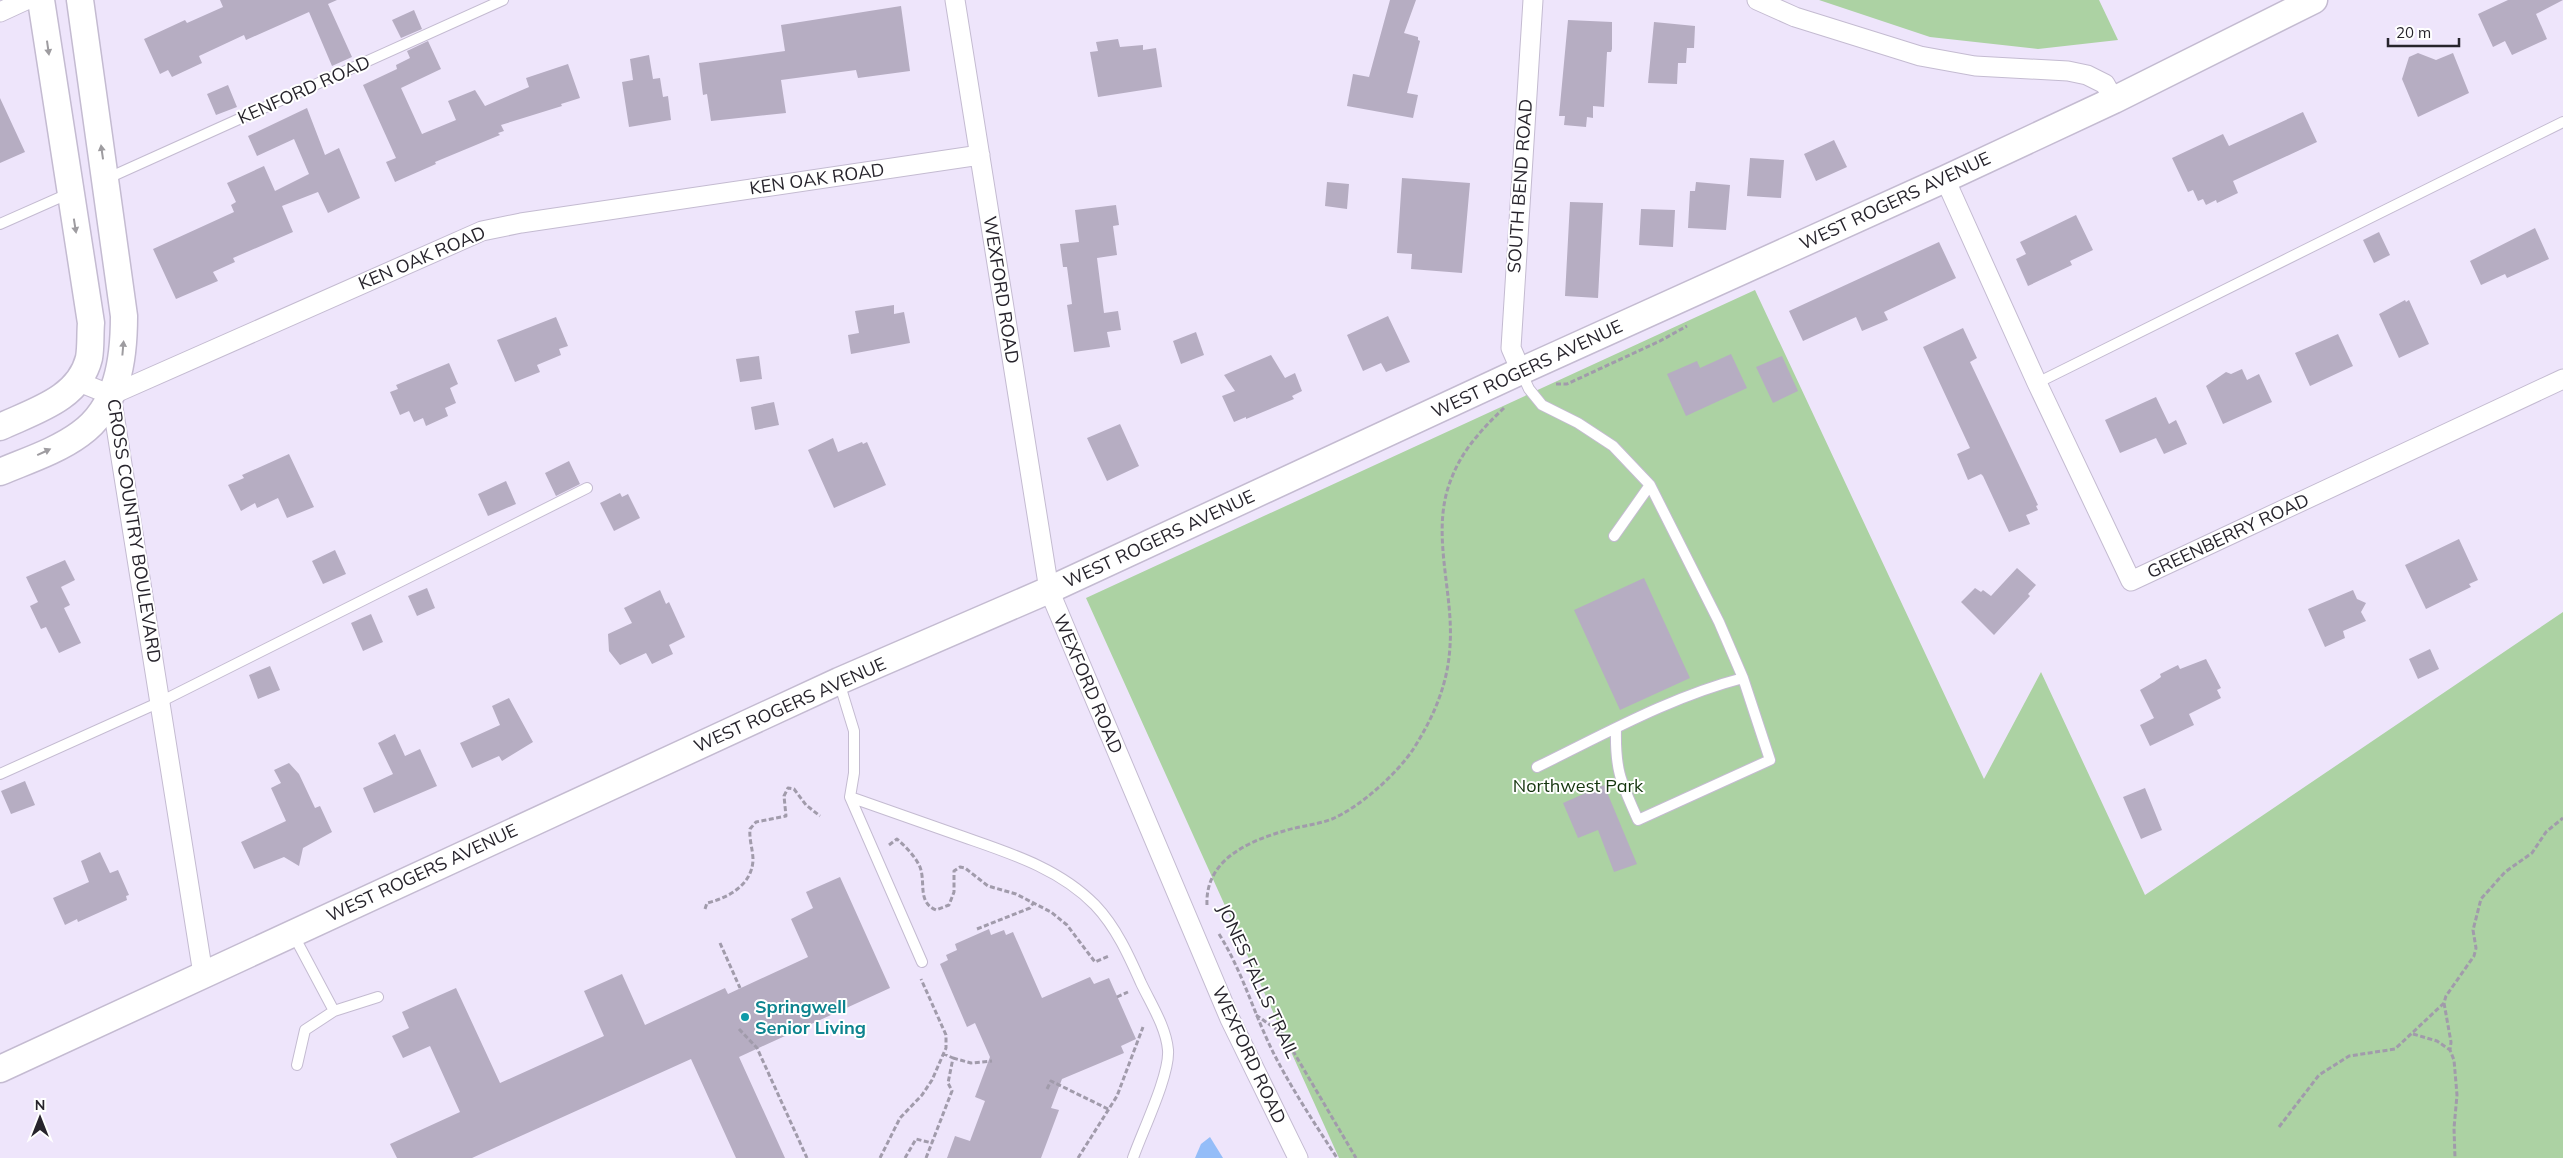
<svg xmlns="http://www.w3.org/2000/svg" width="2563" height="1158" font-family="Mulish,sans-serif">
<rect width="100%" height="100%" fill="#eee5fb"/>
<!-- green -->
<path fill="#acd2a3" d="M 1819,0 L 2099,0 L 2118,40 L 2038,49 L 1930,37 Z
M 1755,290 L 1984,779 L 2041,672 L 2145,895 L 2563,612 L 2563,1158 L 1339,1158 L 1086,598 Z"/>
<!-- water -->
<path fill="#94bdf8" d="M 1210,1137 L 1223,1158 L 1195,1158 L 1201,1144 Z"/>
<!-- building -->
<path fill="#b6adc2" d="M 220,0 L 337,0 L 328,4 L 352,57 L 332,66 L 309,12 L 246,40 L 244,35 L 199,56 L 202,63 L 172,77 L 168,70 L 160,74 L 144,39 L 185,20 L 187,23 L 223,7 Z
M 1390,0 L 1416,0 L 1404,33 L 1418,37 L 1418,40 L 1420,41 L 1407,93 L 1418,95 L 1413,118 L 1347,106 L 1353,74 L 1369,77 Z
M 2508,0 L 2563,0 L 2536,14 L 2547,39 L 2512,55 L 2505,41 L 2493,47 L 2478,14 Z
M 901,6 L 910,71 L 858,78 L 856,70 L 781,80 L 786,113 L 711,121 L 707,94 L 703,95 L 699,63 L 785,51 L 781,25 Z
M 414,10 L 422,29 L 401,38 L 392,20 Z
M 1568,20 L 1612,22 L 1612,49 L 1611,52 L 1607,52 L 1604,107 L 1593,106 L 1593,118 L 1587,117 L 1586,127 L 1564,125 L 1565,116 L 1559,116 Z
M 1654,22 L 1695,26 L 1694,48 L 1687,48 L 1686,63 L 1678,63 L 1677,84 L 1648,83 Z
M 1118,39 L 1120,47 L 1143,45 L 1143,50 L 1156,48 L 1162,87 L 1098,97 L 1090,52 L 1098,51 L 1096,42 Z
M 428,41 L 441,69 L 401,88 L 422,134 L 456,120 L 448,101 L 475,90 L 485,106 L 529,87 L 526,78 L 568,64 L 580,98 L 561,104 L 562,106 L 501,125 L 504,131 L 498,133 L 500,135 L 435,162 L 436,164 L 395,182 L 386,162 L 396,158 L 363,85 L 397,69 L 396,65 L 410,58 L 407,51 Z
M 2418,53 L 2436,60 L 2453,53 L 2469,93 L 2418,117 L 2402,79 L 2409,57 Z
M 649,55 L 653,79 L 660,78 L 663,97 L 668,96 L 671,120 L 629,127 L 622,82 L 633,80 L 630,59 Z
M 228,85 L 237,107 L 216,115 L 207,94 Z
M 0,98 L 25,152 L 0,163 Z
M 307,108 L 325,155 L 339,148 L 360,198 L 328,213 L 318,192 L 282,206 L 293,232 L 233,258 L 235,262 L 213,272 L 218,281 L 176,299 L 153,249 L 234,212 L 231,205 L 236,202 L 227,183 L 264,166 L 275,191 L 309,174 L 294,139 L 257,156 L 248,136 Z
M 2303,112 L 2317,142 L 2233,181 L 2238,193 L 2217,203 L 2216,200 L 2206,205 L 2203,199 L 2198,201 L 2193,190 L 2188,192 L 2172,158 L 2223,134 L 2229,146 Z
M 1834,140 L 1847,167 L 1816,181 L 1804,154 Z
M 1750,158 L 1784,160 L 1781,198 L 1747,196 Z
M 1402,178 L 1470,183 L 1462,273 L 1411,269 L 1412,254 L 1397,253 Z
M 1327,182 L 1349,184 L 1347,209 L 1325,206 Z
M 1696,182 L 1730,185 L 1726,230 L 1688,228 L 1690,191 L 1695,191 Z
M 1570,202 L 1603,203 L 1598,298 L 1565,296 Z
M 1116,205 L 1119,225 L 1113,226 L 1117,255 L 1097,258 L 1104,313 L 1118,311 L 1121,330 L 1107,332 L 1110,347 L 1074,352 L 1067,305 L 1072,304 L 1067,267 L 1063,267 L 1060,244 L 1079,242 L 1075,210 Z
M 1641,209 L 1675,210 L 1673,247 L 1639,245 Z
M 2076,215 L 2093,250 L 2070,261 L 2072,265 L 2028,286 L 2016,259 L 2026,254 L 2020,242 Z
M 2535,228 L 2549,259 L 2507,278 L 2505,274 L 2481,285 L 2470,261 Z
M 2379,232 L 2390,255 L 2374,263 L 2363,240 Z
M 1939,242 L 1956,278 L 1954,279 L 1884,312 L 1888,320 L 1862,331 L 1856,317 L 1803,341 L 1789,311 Z
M 2405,300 L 2406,302 L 2409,300 L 2429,344 L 2399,358 L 2379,314 Z
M 894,305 L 894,314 L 904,312 L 910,343 L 851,354 L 848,335 L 859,333 L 855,311 Z
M 1388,316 L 1410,362 L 1386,372 L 1381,363 L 1363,371 L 1347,335 Z
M 556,317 L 568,346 L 559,349 L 561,355 L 537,365 L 540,372 L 515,382 L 497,340 Z
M 1963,328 L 1977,358 L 1970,362 L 2038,505 L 2036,506 L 2038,510 L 2026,515 L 2030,524 L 2009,532 L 1983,476 L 1981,474 L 1968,480 L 1957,454 L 1970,448 L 1923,347 Z
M 1196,332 L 1204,355 L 1181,364 L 1173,341 Z
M 2338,334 L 2353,366 L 2310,386 L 2295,353 Z
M 1731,354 L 1747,388 L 1686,416 L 1667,374 L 1697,361 L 1700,368 Z
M 1271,355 L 1285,378 L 1295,373 L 1302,391 L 1292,396 L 1294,399 L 1246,419 L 1246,417 L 1234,422 L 1222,396 L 1235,391 L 1224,375 Z
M 759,356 L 762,379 L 740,382 L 736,359 Z
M 1782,356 L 1798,391 L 1773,403 L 1756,367 Z
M 449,363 L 458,384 L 450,388 L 456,403 L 445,408 L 448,416 L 426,426 L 423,418 L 414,422 L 409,411 L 400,415 L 390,392 L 398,389 L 396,385 Z
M 2242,369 L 2247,380 L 2259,374 L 2272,402 L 2223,424 L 2206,386 L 2226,372 L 2231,374 Z
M 2156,397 L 2169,424 L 2176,420 L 2187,444 L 2164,454 L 2156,438 L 2120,453 L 2105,420 Z
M 774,402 L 779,425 L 755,430 L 751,407 Z
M 1120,424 L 1139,466 L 1107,481 L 1087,438 Z
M 833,438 L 838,452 L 862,442 L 863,444 L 867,442 L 886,485 L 834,508 L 808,450 Z
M 289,454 L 314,507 L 287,518 L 278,498 L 257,508 L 255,503 L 241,511 L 228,485 L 244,478 L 242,475 Z
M 569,461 L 580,484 L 556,496 L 545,473 Z
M 506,481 L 516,504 L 488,516 L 478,494 Z
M 620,493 L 622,497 L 628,494 L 640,518 L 614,531 L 600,503 Z
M 2459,539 L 2478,580 L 2469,584 L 2471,587 L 2426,609 L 2405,565 Z
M 335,550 L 346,574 L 323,584 L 312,561 Z
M 65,560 L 75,580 L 61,587 L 70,605 L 64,608 L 81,643 L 59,653 L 46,627 L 41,629 L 30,606 L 38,602 L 26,577 Z
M 2017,568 L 2036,585 L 2028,594 L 2030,596 L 1994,635 L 1961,602 L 1975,588 L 1981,592 L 1983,590 L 1991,596 Z
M 1644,578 L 1690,678 L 1620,710 L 1574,610 Z
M 427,588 L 435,608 L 417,616 L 408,596 Z
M 660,590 L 666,604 L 669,602 L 685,637 L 669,645 L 673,654 L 652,664 L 646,653 L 620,665 L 609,651 L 608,634 L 632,623 L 624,608 Z
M 2353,590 L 2357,599 L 2366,603 L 2361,612 L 2366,621 L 2343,631 L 2345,638 L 2325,647 L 2308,609 Z
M 371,614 L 383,642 L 363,651 L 351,623 Z
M 2430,649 L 2439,669 L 2418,679 L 2409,659 Z
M 2206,659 L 2221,688 L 2217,690 L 2221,698 L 2189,714 L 2194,725 L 2150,746 L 2140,725 L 2154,718 L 2140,690 L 2154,682 L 2161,677 L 2160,674 L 2178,665 L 2180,669 Z
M 270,666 L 280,690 L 258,699 L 249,675 Z
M 509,698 L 533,742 L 502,761 L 499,756 L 472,768 L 460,743 L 500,725 L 492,706 Z
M 395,734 L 405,756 L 420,749 L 437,786 L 374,813 L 363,788 L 393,774 L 378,743 Z
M 289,763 L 299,774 L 315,808 L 320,806 L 332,832 L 303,848 L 299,866 L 284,857 L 254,869 L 241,842 L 286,821 L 271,788 L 281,783 L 274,770 Z
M 25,781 L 35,805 L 11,814 L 1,791 Z
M 1604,785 L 1637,864 L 1614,872 L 1598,830 L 1578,838 L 1563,803 Z
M 2145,788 L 2162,830 L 2141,839 L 2123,797 Z
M 100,852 L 110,873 L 118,870 L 129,895 L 126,896 L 127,900 L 78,922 L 77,919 L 65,925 L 53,898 L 89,882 L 81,861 Z
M 840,877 L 890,988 L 739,1057 L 785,1158 L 736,1158 L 691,1059 L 472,1158 L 397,1158 L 390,1144 L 460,1112 L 430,1046 L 403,1058 L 392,1036 L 409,1028 L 402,1012 L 456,988 L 500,1083 L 604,1036 L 584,991 L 622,974 L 645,1025 L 725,988 L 728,994 L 808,957 L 791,919 L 813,908 L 806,892 Z
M 989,929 L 991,935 L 1004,930 L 1006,935 L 1013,932 L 1042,998 L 1090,977 L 1094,984 L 1109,978 L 1136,1039 L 1121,1046 L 1124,1053 L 1062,1079 L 1051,1108 L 1059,1110 L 1041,1158 L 947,1158 L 955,1136 L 970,1141 L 985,1101 L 975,1097 L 990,1057 L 975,1023 L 967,1027 L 940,964 L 948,960 L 946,955 L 957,950 L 955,944 Z"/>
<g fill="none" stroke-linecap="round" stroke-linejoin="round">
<!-- lane casing -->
<g stroke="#c4bbd1" stroke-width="12">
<path id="lane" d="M 106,179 L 503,0
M 0,224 L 70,193
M 1521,372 L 1529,389 L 1542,405 L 1578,423 L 1613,446 L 1650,485 L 1719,622 L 1743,678 L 1770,760 L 1638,820 C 1621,782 1615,771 1616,729
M 2037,383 L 2563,122
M 1614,536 L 1650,485
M 839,682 L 854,731 L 854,773 L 850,797 L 922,962
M 1537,767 C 1605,734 1670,697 1743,678
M 0,774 L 160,702 L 587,488
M 850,797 C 886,810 922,822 958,835 C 1006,852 1058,867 1095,905 C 1116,927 1129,956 1141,983 C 1151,1004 1166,1027 1168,1050 C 1170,1075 1142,1132 1133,1158
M 293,934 L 334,1011 L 378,997
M 297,1065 L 305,1030 L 334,1011"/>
</g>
<!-- street casing -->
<g stroke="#c4bbd1" stroke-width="21">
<path id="street" d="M 955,0 L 1049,590 L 1230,1019 L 1298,1158
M 1757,0 L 1795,17 L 1920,56 L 1975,66 L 2068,71 L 2087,75 L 2105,84 L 2114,100
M 0,12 L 26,0
M 1945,179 L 2037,383 L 2131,581 L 2563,379
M 1521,371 L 1511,348 L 1533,0
M 79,382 L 111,395
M 111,395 L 482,231 L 521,223 L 980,155
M 111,395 L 203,974"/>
</g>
<!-- secondary casing -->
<g stroke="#c4bbd1" stroke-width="29">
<path id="secondary" d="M 0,427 C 34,411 79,399 89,358 C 91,347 90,334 91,323 L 41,0
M 0,472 C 26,461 57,451 80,434 C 118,407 124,359 124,316 L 80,0
M 0,1069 L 839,681 L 1049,590 L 1521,371 L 1945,179 L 2114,100 L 2314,0"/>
</g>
<!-- path -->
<path stroke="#a19bab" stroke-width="3" stroke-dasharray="5 2.5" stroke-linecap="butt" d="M 1556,384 L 1567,384 L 1660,341 L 1687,326
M 889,845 L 897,839 C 906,847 915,856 920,867 C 926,883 917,902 936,910 L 949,905 L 954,892 L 954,871 L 960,867 L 965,868 L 988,886 L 1016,894 L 1051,912 L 1067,925 L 1095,962 L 1109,956
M 1207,905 C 1205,861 1246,842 1284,831 C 1300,826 1316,825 1332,819 C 1360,807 1397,774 1414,748 C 1434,716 1448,684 1450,646 C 1454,590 1429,531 1452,477 C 1463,449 1483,428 1504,408
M 705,909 L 707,903 C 728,898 752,885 753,860 C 753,850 749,840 750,829 L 756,822 L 786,816 L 784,796 L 788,788 L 794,789 L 806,805 L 820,816
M 977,929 L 1030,908 L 1034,902
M 1219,934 C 1243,972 1254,1015 1275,1056 C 1293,1091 1315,1124 1337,1158
M 720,943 L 740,988
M 1117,997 L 1128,992
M 2444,1003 L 2451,1042 L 2450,1050 L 2454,1060 L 2457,1095 L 2454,1128 L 2455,1158
M 1256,1015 L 1283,1034 L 1356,1158
M 739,1029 L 757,1048 L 807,1158
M 2413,1034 L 2437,1041 L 2450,1050
M 953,1058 L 971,1063 L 992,1061
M 1047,1089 L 1051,1081 L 1108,1109
M 2279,1127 L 2319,1075 L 2349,1056 L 2395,1049 L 2444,1003 L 2446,996 L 2474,956 L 2476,948 L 2473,930 L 2481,899 L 2505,872 L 2532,853 L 2546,832 L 2563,818
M 880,1158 L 900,1118 L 922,1095 L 932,1080 L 946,1048 L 946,1035 L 921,979
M 905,1158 L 916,1139 L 932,1143
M 926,1158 L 952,1091 L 948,1083 L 953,1058 L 944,1054
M 1078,1158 L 1117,1096 L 1143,1027"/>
<!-- lane -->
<use href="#lane" stroke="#fff" stroke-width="10"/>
<!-- street -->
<use href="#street" stroke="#fff" stroke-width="19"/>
<!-- secondary -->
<use href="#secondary" stroke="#fff" stroke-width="26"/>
</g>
<!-- one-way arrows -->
<defs><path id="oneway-solid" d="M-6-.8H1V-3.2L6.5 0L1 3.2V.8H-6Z" transform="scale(1.25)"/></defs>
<g fill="#9e9ca0">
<use href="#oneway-solid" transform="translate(48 48) rotate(82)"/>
<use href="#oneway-solid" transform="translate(102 152) rotate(-98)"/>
<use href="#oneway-solid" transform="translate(75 226) rotate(81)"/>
<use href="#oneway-solid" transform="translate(123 348) rotate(-85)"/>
<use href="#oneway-solid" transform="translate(44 452) rotate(-25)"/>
</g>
<!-- markers -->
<circle fill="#0f9aa8" stroke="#fff" stroke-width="2" cx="745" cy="1017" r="5"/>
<g text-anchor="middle" stroke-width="4" stroke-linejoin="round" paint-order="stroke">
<!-- street labels -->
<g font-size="18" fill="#27242c" stroke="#fff">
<text transform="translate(304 90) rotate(-24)" y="6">KENFORD ROAD</text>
<text transform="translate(817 179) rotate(-8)" y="6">KEN OAK ROAD</text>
<text transform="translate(1520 186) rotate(-86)" y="6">SOUTH BEND ROAD</text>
<text transform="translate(1895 201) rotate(-25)" y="6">WEST ROGERS AVENUE</text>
<text transform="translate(422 258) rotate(-23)" y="6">KEN OAK ROAD</text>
<text transform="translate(1001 290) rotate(81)" y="6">WEXFORD ROAD</text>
<text transform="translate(1527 369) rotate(-25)" y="6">WEST ROGERS AVENUE</text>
<text transform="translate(134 531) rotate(81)" y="6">CROSS COUNTRY BOULEVARD</text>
<text transform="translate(2228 536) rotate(-25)" y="6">GREENBERRY ROAD</text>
<text transform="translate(1159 539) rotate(-25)" y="6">WEST ROGERS AVENUE</text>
<text transform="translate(1088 684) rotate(67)" y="6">WEXFORD ROAD</text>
<text transform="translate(790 705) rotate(-24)" y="6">WEST ROGERS AVENUE</text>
<text transform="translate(422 873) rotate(-25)" y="6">WEST ROGERS AVENUE</text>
<text transform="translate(1258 981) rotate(65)" y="6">JONES FALLS TRAIL</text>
<text transform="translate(1249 1055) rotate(65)" y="6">WEXFORD ROAD</text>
</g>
<!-- park labels -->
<g font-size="18" fill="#13340c" stroke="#fff">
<text x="1578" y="792">Northwest Park</text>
</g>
<!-- culture labels -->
<g font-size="18" font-weight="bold" fill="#0d838f" stroke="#fff" text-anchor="start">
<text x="755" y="1013">Springwell<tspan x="755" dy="21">Senior Living</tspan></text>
</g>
</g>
<!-- north arrow -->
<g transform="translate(40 1118)" stroke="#ffffff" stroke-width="4" paint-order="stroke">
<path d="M0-4L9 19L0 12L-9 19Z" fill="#27242c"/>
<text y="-8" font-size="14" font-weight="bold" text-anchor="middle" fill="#27242c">N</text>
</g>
<!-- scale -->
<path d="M2388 38v8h71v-8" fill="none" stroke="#27242c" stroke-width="2.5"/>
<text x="2396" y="38" font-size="15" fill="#27242c" stroke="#ffffff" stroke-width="4" paint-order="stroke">20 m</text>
</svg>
